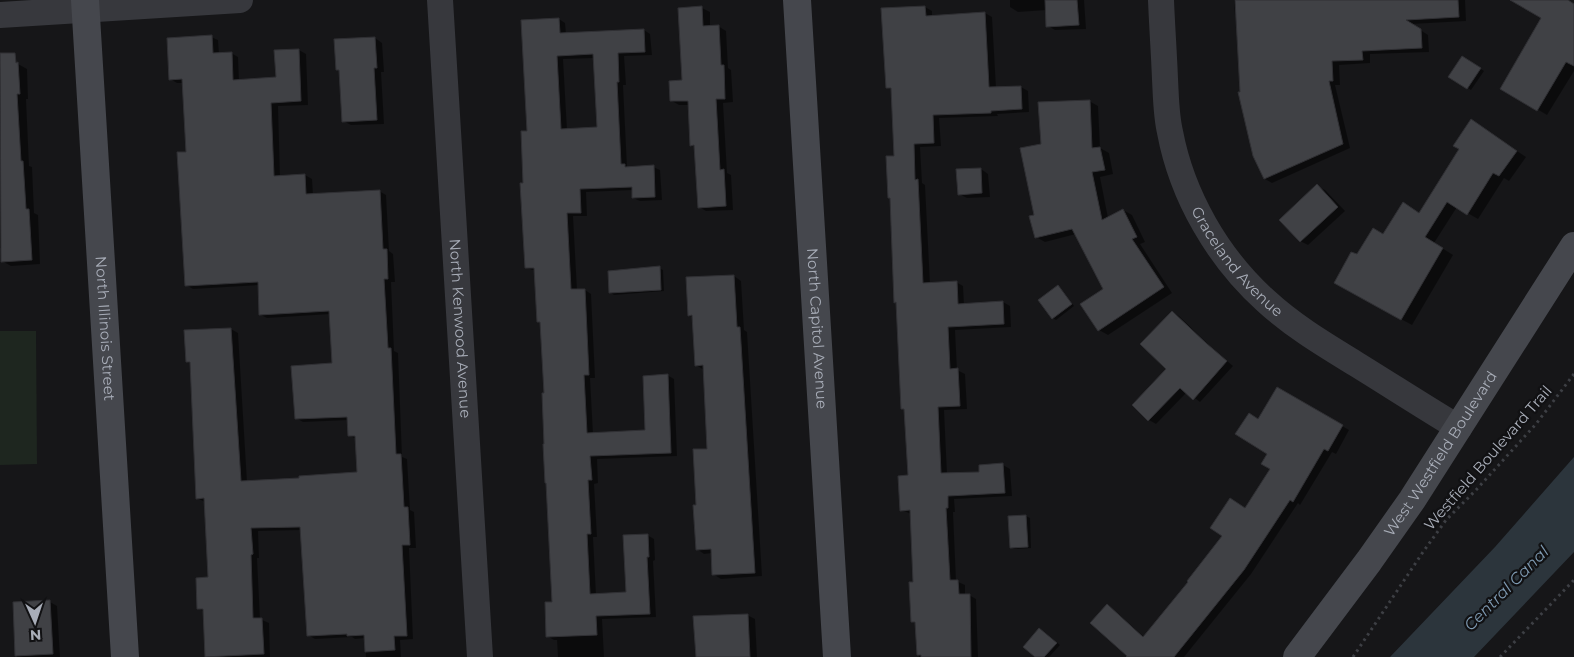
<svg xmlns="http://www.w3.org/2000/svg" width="1574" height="657" font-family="Montserrat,sans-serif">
<rect width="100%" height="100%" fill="#161618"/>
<!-- green -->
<path fill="#1e261f" d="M 0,331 L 36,331 L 37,464 L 0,465 Z"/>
<!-- water -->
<path fill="#2c353c" d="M 1574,457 L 1574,552 L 1474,657 L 1390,657 L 1495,547 Z"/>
<!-- shadow -->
<path fill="#0007" fill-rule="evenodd" d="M 1010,0 L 1084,0 L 1086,29 L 1055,30 L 1048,26 L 1047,10 L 1018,12 L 1010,7 Z
M 1234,0 L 1465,0 L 1466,21 L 1411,24 L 1428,35 L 1429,52 L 1370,54 L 1370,63 L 1339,65 L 1340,85 L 1335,85 L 1350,148 L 1272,183 L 1265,179 L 1241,93 L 1237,16 L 1235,15 Z
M 1512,0 L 1565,0 L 1574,5 L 1574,71 L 1547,115 L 1502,88 L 1542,17 Z
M 925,7 L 932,11 L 932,17 L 985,13 L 992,17 L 996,88 L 1021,87 L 1028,91 L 1029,112 L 997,114 L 998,116 L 939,118 L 941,146 L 920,147 L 922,183 L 925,185 L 930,284 L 956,282 L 963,286 L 964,305 L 1003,302 L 1010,306 L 1011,327 L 955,330 L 957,370 L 965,374 L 967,409 L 944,410 L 947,474 L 980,473 L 980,466 L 1003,465 L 1010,469 L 1012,496 L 954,499 L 955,512 L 953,512 L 956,581 L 965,585 L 965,595 L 969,595 L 976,599 L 978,657 L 919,657 L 916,624 L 912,621 L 915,583 L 911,514 L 902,510 L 909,476 L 906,410 L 902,408 L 896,157 L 892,90 L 887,87 L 883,10 Z
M 702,8 L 710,12 L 710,27 L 718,26 L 726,31 L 728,68 L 731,70 L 733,102 L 723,103 L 727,173 L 731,175 L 733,210 L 706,211 L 699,207 L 696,147 L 691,145 L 689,105 L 679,105 L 672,101 L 683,82 Z
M 559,19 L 565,23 L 566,34 L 644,30 L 650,34 L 652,55 L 624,56 L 626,85 L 623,85 L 627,167 L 629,168 L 653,167 L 660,170 L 662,200 L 640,201 L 633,198 L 633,190 L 586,192 L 587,216 L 573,216 L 577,290 L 585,290 L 591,294 L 595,378 L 590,378 L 593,434 L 647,431 L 667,375 L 674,379 L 677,456 L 597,459 L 598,483 L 594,484 L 597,537 L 593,537 L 596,595 L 628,593 L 647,535 L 654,539 L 655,560 L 653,561 L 656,617 L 602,619 L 604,657 L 558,657 L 557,640 L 554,640 L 547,636 L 553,603 L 545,394 L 542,323 L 538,321 L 536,271 L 527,268 L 525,184 L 529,132 ZM 594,58 L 598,128 L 567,130 L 563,59 Z
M 211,37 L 218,40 L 219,54 L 231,53 L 238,57 L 239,81 L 277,78 L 299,50 L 306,54 L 308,105 L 278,106 L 280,177 L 305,175 L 312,179 L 313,195 L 379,191 L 386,195 L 389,251 L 393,254 L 395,282 L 391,282 L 394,351 L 398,353 L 402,457 L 407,459 L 410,510 L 414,512 L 416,548 L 409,548 L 413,639 L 400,640 L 401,657 L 366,657 L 365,638 L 355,639 L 352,637 L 315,639 L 308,635 L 302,530 L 258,531 L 259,558 L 257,558 L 260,619 L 269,623 L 270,657 L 206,657 L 204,612 L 199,608 L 209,578 L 205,502 L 197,498 L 192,364 L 187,362 L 231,329 L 238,333 L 247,482 L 300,479 L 358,473 L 356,439 L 349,435 L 349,420 L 303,422 L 296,418 L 333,364 L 331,314 L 267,318 L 261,315 L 259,285 L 193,289 L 186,285 L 187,153 L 184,83 L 177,83 L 170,79 Z
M 375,38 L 382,43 L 384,72 L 381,72 L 384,124 L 351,125 L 343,121 L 340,71 L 337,69 Z
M 1462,57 L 1484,71 L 1471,90 L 1450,76 Z
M 18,64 L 27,69 L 28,99 L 26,99 L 29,166 L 32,167 L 34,213 L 38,215 L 40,264 L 11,266 L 2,261 L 1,248 L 0,248 L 0,65 Z
M 1089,101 L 1098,106 L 1100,148 L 1109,153 L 1113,174 L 1100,177 L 1108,218 L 1123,210 L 1132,215 L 1145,242 L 1140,244 L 1172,293 L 1108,335 L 1099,330 L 1082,305 L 1104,289 L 1076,234 L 1045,242 L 1036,237 L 1035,216 L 1042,145 Z
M 1481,127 L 1526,157 L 1509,181 L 1504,178 L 1478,219 L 1457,207 L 1434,243 L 1453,255 L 1412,325 L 1345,289 L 1357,256 L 1384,236 L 1420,214 Z
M 981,169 L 988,174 L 990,197 L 967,198 L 959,194 Z
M 1317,186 L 1325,190 L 1345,211 L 1308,245 L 1300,241 Z
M 659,268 L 663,270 L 664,291 L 614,295 L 611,293 Z
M 734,276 L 741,281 L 744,330 L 747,332 L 762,576 L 721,579 L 713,574 L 712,553 L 704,554 L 697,549 L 698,506 L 708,450 L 704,370 L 696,365 L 692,317 L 689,315 Z
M 1058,287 L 1061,289 L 1074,306 L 1056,320 L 1052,318 Z
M 1172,312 L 1179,316 L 1213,349 L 1233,366 L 1200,402 L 1187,392 L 1156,424 L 1149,420 L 1168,369 Z
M 1277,388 L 1349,430 L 1336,454 L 1332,452 L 1300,505 L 1298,503 L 1251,574 L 1184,657 L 1130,657 L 1107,606 L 1114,610 L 1144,637 L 1190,582 L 1246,510 L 1272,469 L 1259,420 Z
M 1026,516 L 1030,518 L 1031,548 L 1014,549 L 1011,547 L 1009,517 Z
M 50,602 L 57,606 L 60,657 L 17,657 L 14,603 Z
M 747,615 L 755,619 L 757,657 L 697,657 Z
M 1043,631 L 1060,645 L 1049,657 L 1037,657 Z"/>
<!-- building -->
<path fill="#404145" stroke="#303034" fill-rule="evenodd" d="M 1045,0 L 1077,0 L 1079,25 L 1046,27 Z
M 1235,0 L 1458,0 L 1459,17 L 1406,20 L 1421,29 L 1422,48 L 1362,51 L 1363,60 L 1332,61 L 1333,81 L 1329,81 L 1343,144 L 1264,179 L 1253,156 L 1238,92 L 1240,92 Z
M 1510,0 L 1568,0 L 1574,4 L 1574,66 L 1566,62 L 1537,111 L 1500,89 L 1541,18 Z
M 702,6 L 703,26 L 719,25 L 721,65 L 724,65 L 725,99 L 716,99 L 720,170 L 724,169 L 726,206 L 698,208 L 694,145 L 690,146 L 688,101 L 670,101 L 669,81 L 682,80 L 678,8 Z
M 925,6 L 926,16 L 985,12 L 989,87 L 1021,86 L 1022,109 L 991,111 L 991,113 L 933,115 L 934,143 L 914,144 L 915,180 L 918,179 L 923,283 L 957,281 L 958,304 L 1003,301 L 1004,324 L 948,327 L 950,369 L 958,368 L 960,406 L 938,407 L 941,473 L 979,472 L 979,465 L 1003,463 L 1005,493 L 948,496 L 948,508 L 946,508 L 950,580 L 958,580 L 959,594 L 970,594 L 971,657 L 921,657 L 921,655 L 917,655 L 915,622 L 911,622 L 909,582 L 913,582 L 910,510 L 900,511 L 898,476 L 908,475 L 904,409 L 901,409 L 896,302 L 894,303 L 890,198 L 888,198 L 886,156 L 894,156 L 891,88 L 886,88 L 881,8 Z
M 559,18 L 560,33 L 644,29 L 645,52 L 618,53 L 619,82 L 617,82 L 621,164 L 625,164 L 625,167 L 654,165 L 655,197 L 632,198 L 632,187 L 580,189 L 581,213 L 567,213 L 571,289 L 585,289 L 589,375 L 584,375 L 587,433 L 645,430 L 643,376 L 668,374 L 671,453 L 590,456 L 592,480 L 588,480 L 591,534 L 587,534 L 590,594 L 626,592 L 623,535 L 648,534 L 649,557 L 647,557 L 650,614 L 596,616 L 597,635 L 546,637 L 545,602 L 552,602 L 546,483 L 545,483 L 543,444 L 544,444 L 542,393 L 544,393 L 540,322 L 537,322 L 534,268 L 525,268 L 520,183 L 523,183 L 521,131 L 527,131 L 521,20 ZM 593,54 L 597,127 L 561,129 L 557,56 Z
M 212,35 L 213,53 L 232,52 L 233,80 L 276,77 L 274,50 L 299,49 L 301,101 L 271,103 L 274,176 L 305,174 L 306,194 L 380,190 L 383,249 L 387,249 L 388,279 L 384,279 L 388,348 L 391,348 L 396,454 L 401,454 L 404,507 L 408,507 L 410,545 L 402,545 L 407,636 L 394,636 L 395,650 L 365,652 L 364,635 L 347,636 L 347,634 L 307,636 L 300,527 L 251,528 L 253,554 L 251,555 L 253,618 L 262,618 L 264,654 L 205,657 L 203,609 L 197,609 L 196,578 L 208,577 L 204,498 L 196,499 L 190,362 L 186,362 L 184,330 L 231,328 L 241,481 L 299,478 L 299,476 L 357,472 L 355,436 L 348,436 L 347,417 L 295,419 L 291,366 L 332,363 L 329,311 L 259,315 L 258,282 L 185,286 L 177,152 L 186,152 L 182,79 L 169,80 L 167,38 Z
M 375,37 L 377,68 L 374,68 L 377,120 L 342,122 L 339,70 L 336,70 L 334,39 Z
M 0,53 L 15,53 L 16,63 L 18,62 L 20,94 L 17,94 L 21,161 L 23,161 L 26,209 L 29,209 L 32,260 L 1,262 Z
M 1462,56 L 1481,68 L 1467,89 L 1448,77 Z
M 1090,100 L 1092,148 L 1100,147 L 1105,170 L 1092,172 L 1102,220 L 1123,209 L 1137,237 L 1132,239 L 1164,287 L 1098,331 L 1080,304 L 1103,289 L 1072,229 L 1035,238 L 1029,216 L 1034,215 L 1020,148 L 1041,144 L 1038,102 Z
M 1471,119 L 1517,151 L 1499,176 L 1493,173 L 1467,215 L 1447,202 L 1425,237 L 1443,248 L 1401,320 L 1334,283 L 1351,252 L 1357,254 L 1373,228 L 1383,234 L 1403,202 L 1419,213 L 1459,149 L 1453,146 Z
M 981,168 L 982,193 L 958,195 L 956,169 Z
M 1317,184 L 1338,207 L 1300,242 L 1279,220 Z
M 660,266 L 661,290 L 609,293 L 608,271 Z
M 734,275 L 737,327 L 740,327 L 755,573 L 712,575 L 711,549 L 696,550 L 693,505 L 696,505 L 693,449 L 707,449 L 703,365 L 695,366 L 692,315 L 688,316 L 686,277 Z
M 1058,285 L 1072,304 L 1052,319 L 1038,300 Z
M 1172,311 L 1206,343 L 1227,361 L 1193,400 L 1180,388 L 1148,421 L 1132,405 L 1166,369 L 1140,344 Z
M 1277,387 L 1343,425 L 1328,451 L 1324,449 L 1293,502 L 1290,500 L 1244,570 L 1174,657 L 1126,657 L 1127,656 L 1090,623 L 1107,604 L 1143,637 L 1188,582 L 1187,581 L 1222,536 L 1210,528 L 1230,498 L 1245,508 L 1270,469 L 1261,464 L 1267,454 L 1235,434 L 1249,413 L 1258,419 Z
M 1026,515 L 1028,547 L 1010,548 L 1008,516 Z
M 50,600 L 53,654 L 15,656 L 13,602 Z
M 748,614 L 750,657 L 696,657 L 693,616 Z
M 1039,628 L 1057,643 L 1044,657 L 1035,657 L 1023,647 Z"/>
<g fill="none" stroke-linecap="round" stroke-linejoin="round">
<!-- path -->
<path stroke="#3d3f44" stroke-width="3" stroke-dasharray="2.5 4" stroke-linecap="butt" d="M 1353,657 L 1423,552 L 1446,520 L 1476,490 L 1536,424 L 1574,374
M 1500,657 L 1574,580"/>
<!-- street -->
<g stroke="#37383d" stroke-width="26">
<path id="s1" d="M 440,0 L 480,657"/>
<path id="s2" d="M 1161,0 C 1162,26 1164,53 1165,79 C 1166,97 1166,115 1170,132 C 1182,196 1218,258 1266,301 C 1293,326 1325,345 1356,364 C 1390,385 1424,407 1459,428"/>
<path d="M 0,15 L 240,0"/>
</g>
<!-- secondary -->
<g stroke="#45474d" stroke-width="28">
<path id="s3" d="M 85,0 L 125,657"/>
<path id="s4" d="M 797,0 L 837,657"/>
<path id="s5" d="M 1297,657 L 1369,561 L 1412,500 L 1574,246"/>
</g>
</g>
<g text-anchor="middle" stroke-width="4.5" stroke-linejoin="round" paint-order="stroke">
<!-- street labels -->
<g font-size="15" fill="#a8adb8" stroke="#111113">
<text dy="5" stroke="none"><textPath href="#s2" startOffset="281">Graceland Avenue</textPath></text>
<text dy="5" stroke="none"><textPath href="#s3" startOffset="329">North Illinois Street</textPath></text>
<text dy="5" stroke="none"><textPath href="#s1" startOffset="329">North Kenwood Avenue</textPath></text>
<text dy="5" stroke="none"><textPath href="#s4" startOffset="329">North Capitol Avenue</textPath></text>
<text dy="5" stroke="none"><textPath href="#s5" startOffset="249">West Westfield Boulevard</textPath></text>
<text transform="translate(1488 458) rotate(-49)" y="5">Westfield Boulevard Trail</text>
</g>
<!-- water labels -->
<g font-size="16" font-style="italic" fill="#7f9bb3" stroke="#111113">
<text transform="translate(1506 588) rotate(-45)" y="6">Central Canal</text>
</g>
</g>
<!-- north arrow -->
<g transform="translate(35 622) rotate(177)" stroke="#111113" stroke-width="4" paint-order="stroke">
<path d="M0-4L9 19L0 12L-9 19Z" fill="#a8adb8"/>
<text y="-8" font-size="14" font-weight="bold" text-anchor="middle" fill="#a8adb8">N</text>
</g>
</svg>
